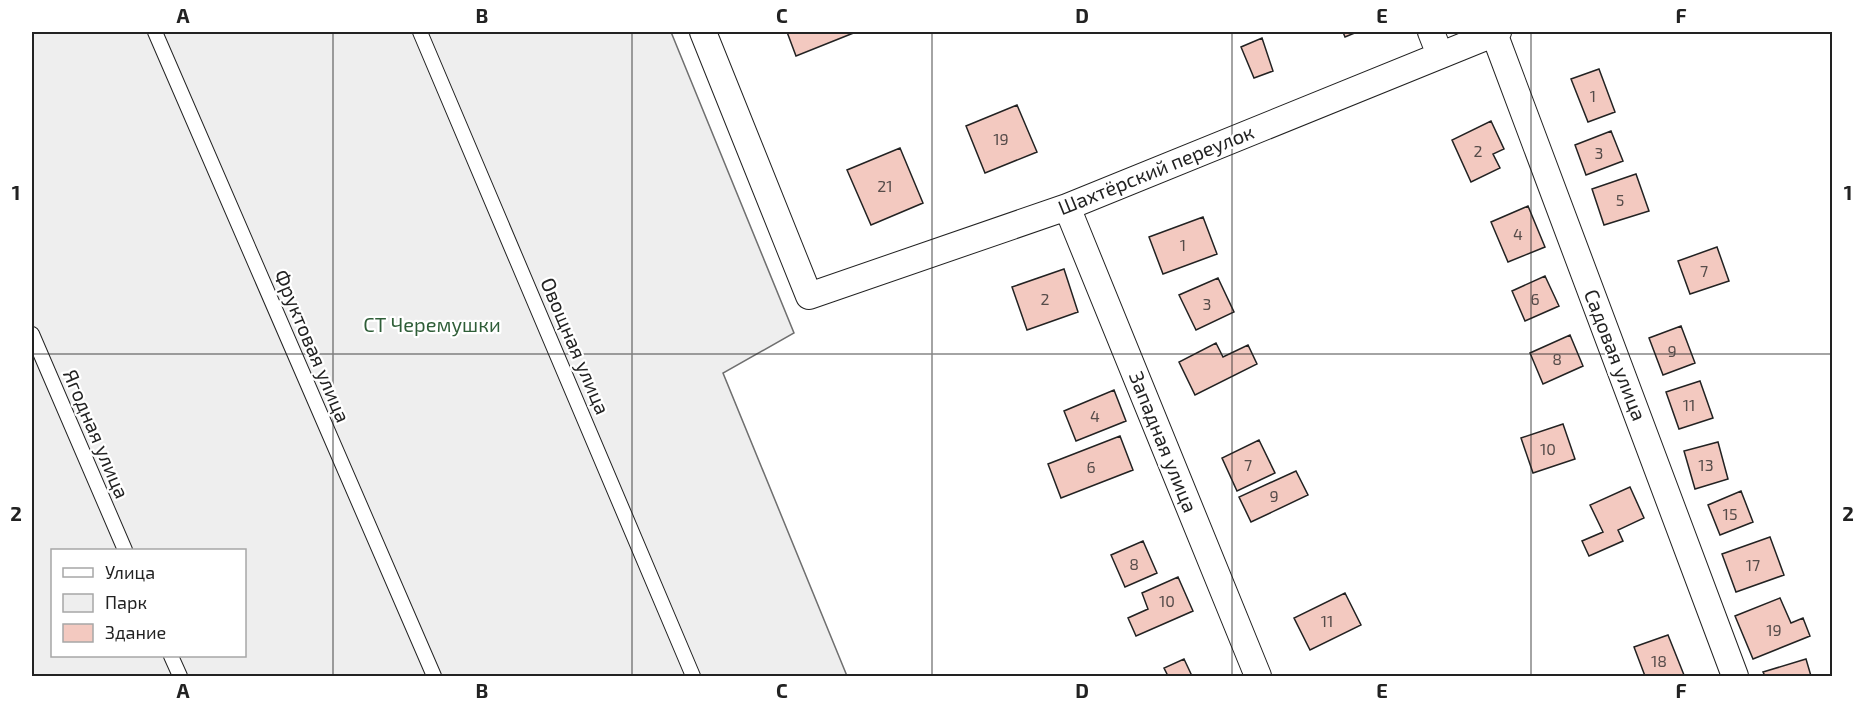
<svg xmlns="http://www.w3.org/2000/svg" width="1864" height="708" font-family="'Exo 2',sans-serif">
<rect width="100%" height="100%" fill="#fff"/>
<!-- green -->
<path fill="#eee" stroke="#6f6f6f" stroke-width="1.5" fill-rule="evenodd" d="M 32,32 L 671,32 L 794,333 L 723,373 L 847,676 L 32,676 ZM 52,550 L 244,550 L 244,656 L 52,656 Z"/>
<!-- building -->
<path fill="#f3c9c0" stroke="#222" stroke-width="1.5" d="M 787,32 L 856,32 L 796,56 Z
M 1343,32 L 1357,32 L 1345,37 Z
M 1262,38 L 1273,71 L 1254,78 L 1241,47 Z
M 1599,69 L 1615,112 L 1588,122 L 1571,79 Z
M 1017,105 L 1037,152 L 985,173 L 966,126 Z
M 1491,121 L 1504,149 L 1493,154 L 1500,168 L 1471,182 L 1452,140 Z
M 1611,131 L 1623,161 L 1586,175 L 1575,145 Z
M 900,148 L 923,203 L 871,225 L 847,170 Z
M 1636,174 L 1649,211 L 1604,225 L 1592,189 Z
M 1528,206 L 1545,247 L 1508,262 L 1491,222 Z
M 1203,217 L 1217,254 L 1163,274 L 1149,237 Z
M 1717,247 L 1729,281 L 1690,294 L 1678,261 Z
M 1064,269 L 1078,312 L 1027,330 L 1012,287 Z
M 1545,276 L 1559,306 L 1525,321 L 1512,291 Z
M 1218,278 L 1234,312 L 1196,330 L 1179,295 Z
M 1681,326 L 1695,363 L 1663,375 L 1649,338 Z
M 1570,335 L 1583,366 L 1543,384 L 1530,353 Z
M 1216,343 L 1223,357 L 1248,345 L 1257,364 L 1195,395 L 1179,362 Z
M 1700,381 L 1713,418 L 1679,429 L 1666,392 Z
M 1114,390 L 1126,421 L 1076,441 L 1064,411 Z
M 1563,424 L 1575,459 L 1533,473 L 1521,438 Z
M 1120,436 L 1133,470 L 1061,498 L 1048,464 Z
M 1259,440 L 1275,473 L 1237,491 L 1222,458 Z
M 1718,442 L 1728,479 L 1695,489 L 1684,451 Z
M 1296,471 L 1308,495 L 1251,522 L 1239,497 Z
M 1630,487 L 1644,518 L 1618,530 L 1623,541 L 1589,556 L 1582,541 L 1603,532 L 1590,505 Z
M 1741,491 L 1753,522 L 1720,535 L 1708,505 Z
M 1770,537 L 1784,575 L 1736,592 L 1722,554 Z
M 1143,541 L 1157,573 L 1125,587 L 1111,555 Z
M 1178,577 L 1193,611 L 1136,636 L 1128,618 L 1148,609 L 1142,593 Z
M 1345,593 L 1361,625 L 1310,650 L 1294,618 Z
M 1780,598 L 1791,623 L 1803,618 L 1810,636 L 1753,659 L 1735,616 Z
M 1668,635 L 1684,675 L 1645,676 L 1634,647 Z
M 1184,659 L 1192,676 L 1168,676 L 1164,668 Z
M 1806,659 L 1811,676 L 1765,676 L 1763,672 Z"/>
<g fill="none" stroke-linecap="round" stroke-linejoin="round">
<!-- lane casing -->
<g stroke="#222" stroke-width="16">
<path id="lane" d="M 155,32 L 434,676
M 420,32 L 693,676
M 32,334 L 125,550
M 171,656 L 180,676"/>
</g>
<!-- street casing -->
<g stroke="#222" stroke-width="28">
<path id="street" d="M 703,32 L 809,296 L 1067,207 L 1498,32
M 1431,32 L 1440,55
M 1494,33 L 1735,676
M 1067,207 L 1258,676"/>
</g>
<!-- lane -->
<use href="#lane" stroke="#fff" stroke-width="14"/>
<!-- street -->
<use href="#street" stroke="#fff" stroke-width="26"/>
</g>
<!-- grid -->
<path fill="none" stroke="#222" stroke-width="1.5" stroke-opacity="0.55" d="M 333,32 L 333,676M 632,32 L 632,676M 932,32 L 932,676M 1232,32 L 1232,676M 1531,32 L 1531,676M 32,354 L 1832,354"/>
<g text-anchor="middle" stroke-width="4.5" stroke-linejoin="round" paint-order="stroke">
<!-- number labels -->
<g font-size="16" fill="#564c4a">
<text x="1593" y="102">1</text>
<text x="1001" y="145">19</text>
<text x="1478" y="157">2</text>
<text x="1599" y="159">3</text>
<text x="885" y="192">21</text>
<text x="1620" y="206">5</text>
<text x="1518" y="240">4</text>
<text x="1183" y="251">1</text>
<text x="1704" y="277">7</text>
<text x="1045" y="305">2</text>
<text x="1535" y="305">6</text>
<text x="1207" y="310">3</text>
<text x="1672" y="357">9</text>
<text x="1557" y="365">8</text>
<text x="1689" y="411">11</text>
<text x="1095" y="422">4</text>
<text x="1548" y="455">10</text>
<text x="1248" y="471">7</text>
<text x="1706" y="471">13</text>
<text x="1091" y="473">6</text>
<text x="1274" y="502">9</text>
<text x="1730" y="520">15</text>
<text x="1134" y="570">8</text>
<text x="1753" y="571">17</text>
<text x="1167" y="607">10</text>
<text x="1327" y="627">11</text>
<text x="1774" y="636">19</text>
<text x="1659" y="667">18</text>
</g>
<!-- street labels -->
<g font-size="20" fill="#222" stroke="#fff">
<text transform="translate(1156 170) rotate(-22)" y="7">Шахтёрский переулок</text>
<text transform="translate(312 346) rotate(67)" y="7">Фруктовая улица</text>
<text transform="translate(575 346) rotate(67)" y="7">Овощная улица</text>
<text transform="translate(1615 355) rotate(69)" y="7">Садовая улица</text>
<text transform="translate(96 434) rotate(67)" y="7">Ягодная улица</text>
<text transform="translate(1163 442) rotate(68)" y="7">Западная улица</text>
</g>
<!-- park labels -->
<g font-size="20" fill="#2f5e38" stroke="#fff">
<text x="432" y="332">СТ Черемушки</text>
</g>
</g>
<!-- border -->
<rect width="1864" height="708" fill="none" stroke="#ffffff" stroke-width="66"/>
<!-- legend -->
<rect x="51" y="549" width="195" height="108" fill="#ffffff" stroke="#a7a7a7" stroke-width="1.5"/>
<rect x="63" y="568" width="30" height="9" fill="#ffffff" stroke="#a7a7a7" stroke-width="1.5"/>
<text x="105" y="579" font-size="18" fill="#222222">Улица</text>
<rect x="63" y="594" width="30" height="18" fill="#eeeeee" stroke="#a7a7a7" stroke-width="1.5"/>
<text x="105" y="609" font-size="18" fill="#222222">Парк</text>
<rect x="63" y="624" width="30" height="18" fill="#f3c9c0" stroke="#a7a7a7" stroke-width="1.5"/>
<text x="105" y="639" font-size="18" fill="#222222">Здание</text>
<rect x="33" y="33" width="1798" height="642" fill="none" stroke="#222" stroke-width="2"/>
<g font-size="20" text-anchor="middle" font-weight="bold" fill="#222">
<text x="183" y="23">A</text>
<text x="482" y="23">B</text>
<text x="782" y="23">C</text>
<text x="1082" y="23">D</text>
<text x="1382" y="23">E</text>
<text x="1681" y="23">F</text>
<text x="16" y="200">1</text>
<text x="1848" y="200">1</text>
<text x="16" y="521">2</text>
<text x="1848" y="521">2</text>
<text x="183" y="698">A</text>
<text x="482" y="698">B</text>
<text x="782" y="698">C</text>
<text x="1082" y="698">D</text>
<text x="1382" y="698">E</text>
<text x="1681" y="698">F</text>
</g>
</svg>
